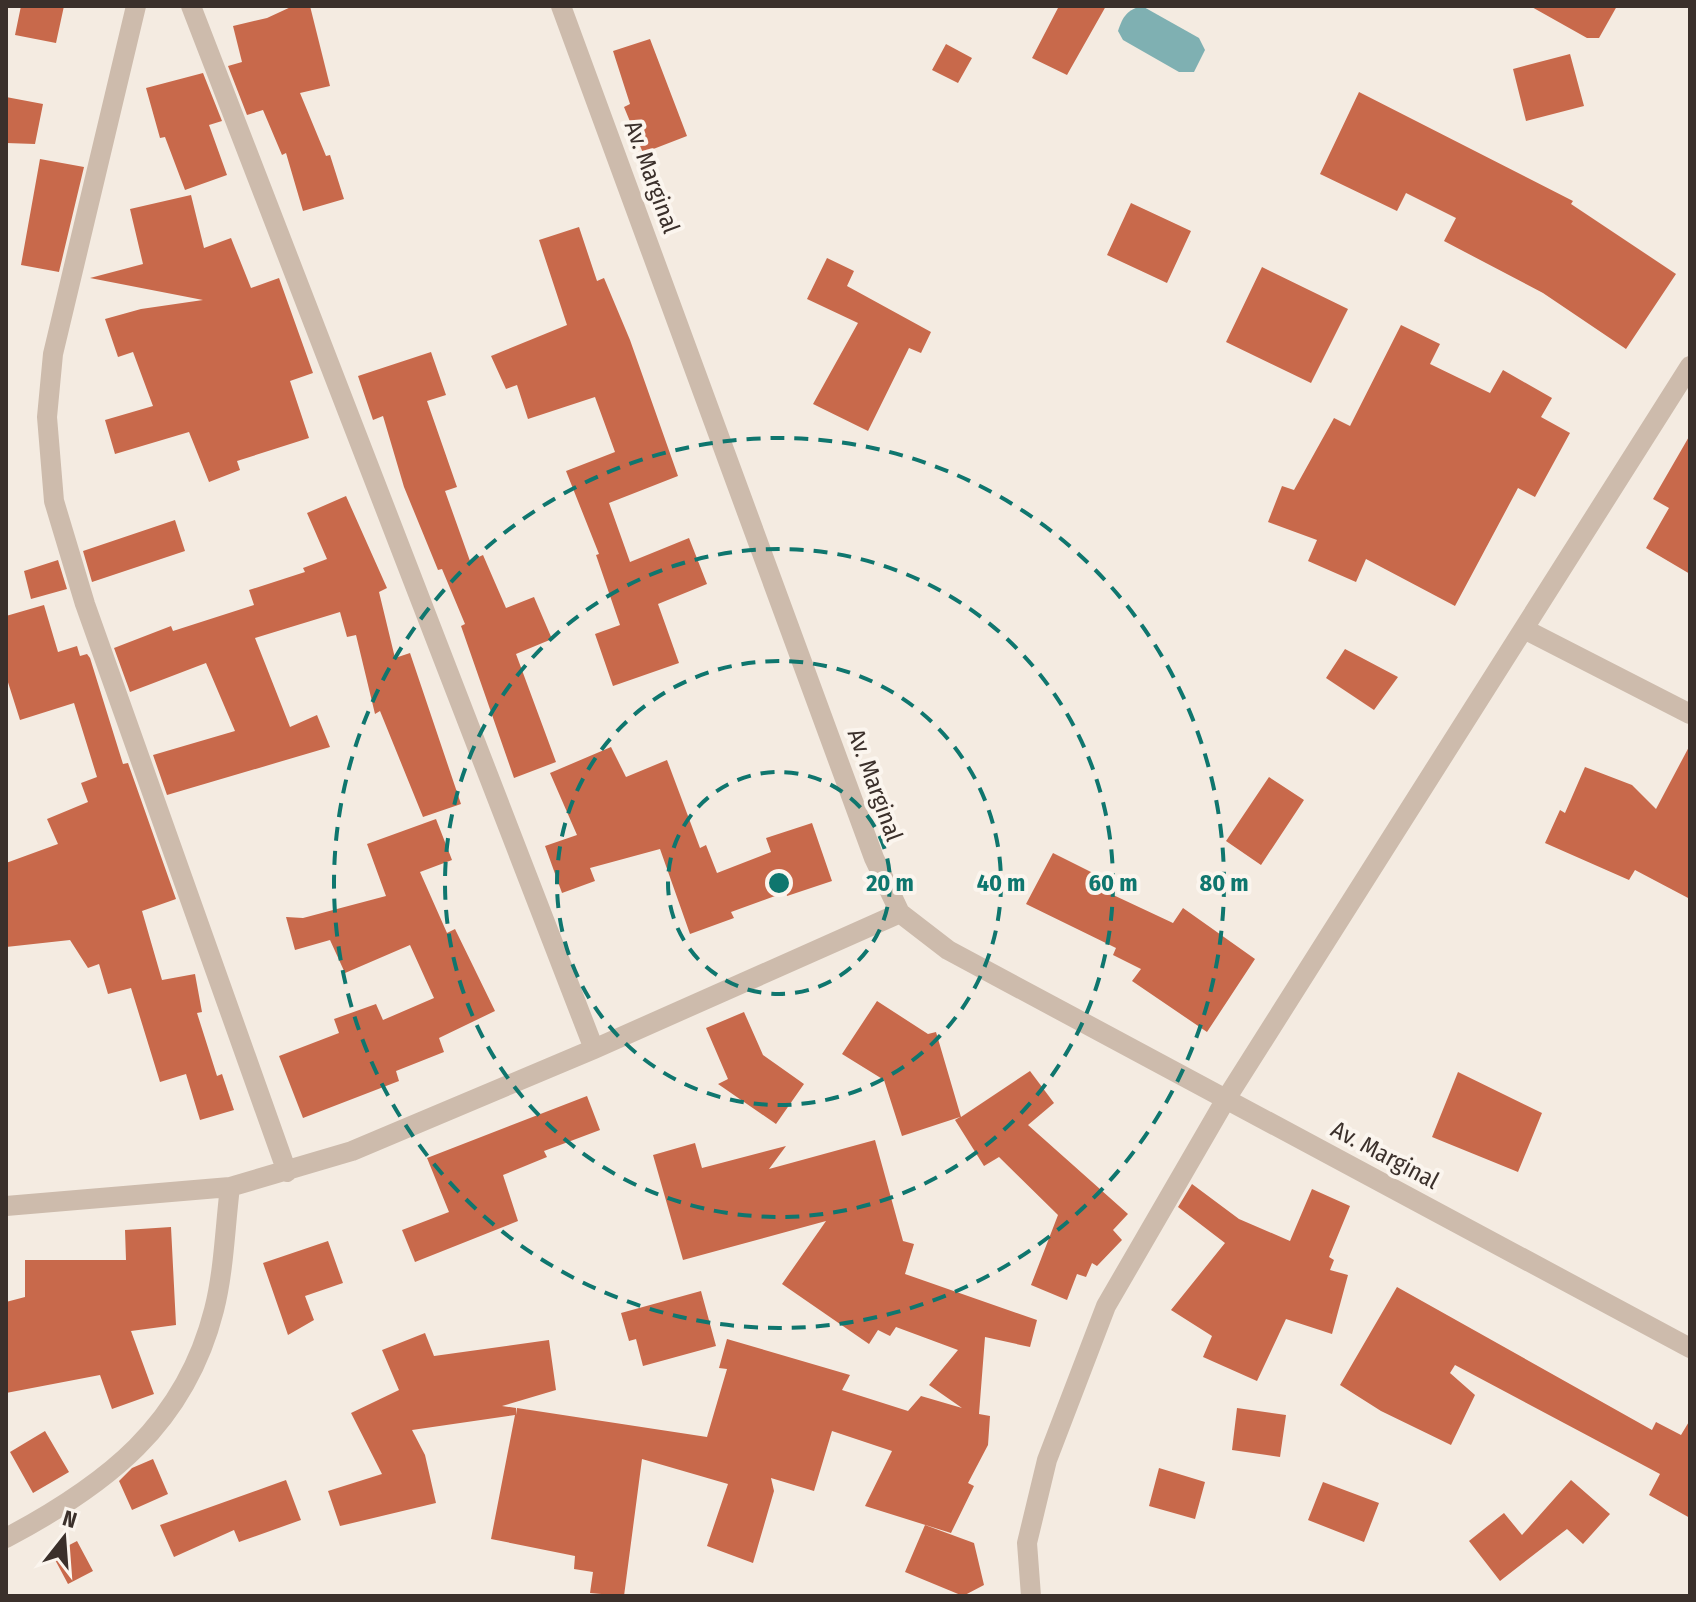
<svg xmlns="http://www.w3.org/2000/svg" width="1696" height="1602" font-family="'Fira Sans Condensed',sans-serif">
<rect width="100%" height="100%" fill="#f4ebe1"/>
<!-- water -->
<path fill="#7fb0b2" d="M 1142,6 L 1199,38 L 1205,50 L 1194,72 L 1179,72 L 1123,40 L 1118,31 C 1123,16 1127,10 1142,6 Z"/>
<!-- building -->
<path fill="#c8694b" d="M 21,6 L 64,6 L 56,43 L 15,35 Z
M 293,6 L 310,6 L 330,86 L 300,93 L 326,156 L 330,155 L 344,199 L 303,211 L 286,153 L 282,155 L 263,110 L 247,115 L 228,66 L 242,62 L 233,26 L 267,18 Z
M 1059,6 L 1106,6 L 1067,75 L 1032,58 Z
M 1530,6 L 1617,6 L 1599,38 L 1587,38 Z
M 650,39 L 687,136 L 643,153 L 624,107 L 630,104 L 613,51 Z
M 946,44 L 972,58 L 958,83 L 932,70 Z
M 1570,54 L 1584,106 L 1526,121 L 1513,69 Z
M 203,73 L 222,121 L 209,125 L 227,175 L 185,190 L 165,137 L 160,138 L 146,88 Z
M 1359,92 L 1573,201 L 1571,204 L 1676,274 L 1626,349 L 1543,293 L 1444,241 L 1456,218 L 1406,193 L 1397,211 L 1320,174 Z
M 6,97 L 43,104 L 35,144 L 6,143 Z
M 40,159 L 84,167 L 59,272 L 21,265 Z
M 191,195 L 204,248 L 231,238 L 251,288 L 279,278 L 313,373 L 290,381 L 309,438 L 237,461 L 240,470 L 209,482 L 189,432 L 115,454 L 105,420 L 153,406 L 133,352 L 118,357 L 105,319 L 141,309 L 203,300 L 90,278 L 143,264 L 130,209 Z
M 1131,203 L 1191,231 L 1167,283 L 1107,255 Z
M 579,227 L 597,281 L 604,278 L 630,340 L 678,476 L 609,503 L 630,562 L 689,538 L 707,584 L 658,604 L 679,663 L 613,686 L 595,634 L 620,625 L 596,555 L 599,554 L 566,471 L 615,452 L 595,397 L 528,419 L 517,385 L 506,389 L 491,356 L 567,325 L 539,240 Z
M 827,258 L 854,271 L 847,286 L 931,332 L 921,353 L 909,348 L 868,431 L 813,404 L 858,323 L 807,299 Z
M 1262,267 L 1348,309 L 1311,383 L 1226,342 Z
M 1401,325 L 1440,344 L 1430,364 L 1490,393 L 1503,370 L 1552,398 L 1541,417 L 1570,433 L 1535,497 L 1518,488 L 1455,606 L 1366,559 L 1356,582 L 1308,561 L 1317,540 L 1268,522 L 1282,486 L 1294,490 L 1334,418 L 1350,426 Z
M 431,352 L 446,395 L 427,401 L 457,487 L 445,491 L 470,561 L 483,555 L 506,608 L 534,597 L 552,639 L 516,654 L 556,762 L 514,778 L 461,626 L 465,624 L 442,569 L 438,570 L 404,487 L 383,416 L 373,420 L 358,376 Z
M 1690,435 L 1690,574 L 1646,548 L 1669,508 L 1653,499 Z
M 346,496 L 387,588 L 379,592 L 395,658 L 410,653 L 461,804 L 423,817 L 380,711 L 375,714 L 356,635 L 347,637 L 340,612 L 255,638 L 290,727 L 317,715 L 330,747 L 167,795 L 153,755 L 235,731 L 206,663 L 130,692 L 114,648 L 171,626 L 173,631 L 254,605 L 249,590 L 305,572 L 303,568 L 327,559 L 307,513 Z
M 175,520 L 185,551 L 92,582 L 83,551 Z
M 58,560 L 67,589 L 31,599 L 24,571 Z
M 44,605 L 58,652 L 77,646 L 80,656 L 87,654 L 90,658 L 123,764 L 128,763 L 176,899 L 142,911 L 162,980 L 195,974 L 202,1012 L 197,1013 L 217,1076 L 222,1074 L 234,1110 L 200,1120 L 186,1074 L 160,1082 L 131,988 L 108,994 L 99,964 L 88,968 L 70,940 L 6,947 L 6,863 L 58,844 L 47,819 L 88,802 L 81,783 L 97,777 L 74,703 L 20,720 L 6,676 L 6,616 Z
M 1345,649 L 1398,677 L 1374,710 L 1326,678 Z
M 1690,745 L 1690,899 L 1635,870 L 1629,880 L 1545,843 L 1560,810 L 1565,813 L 1585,767 L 1632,785 L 1656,809 Z
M 611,747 L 626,777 L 667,760 L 700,848 L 706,845 L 717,873 L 771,852 L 766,838 L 812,823 L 832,881 L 787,896 L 786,892 L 731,912 L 734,918 L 690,934 L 660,849 L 590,868 L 595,881 L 562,893 L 545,846 L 577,835 L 550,773 Z
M 1269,777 L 1304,800 L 1261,865 L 1226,841 Z
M 436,819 L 452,860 L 420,872 L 447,933 L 455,929 L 495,1011 L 439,1038 L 444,1052 L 396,1071 L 399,1081 L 303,1118 L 279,1056 L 339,1033 L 334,1019 L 376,1004 L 383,1020 L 434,998 L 410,945 L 345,973 L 330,940 L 295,950 L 286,917 L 303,918 L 386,896 L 367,844 Z
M 1053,853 L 1099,876 L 1094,886 L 1173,923 L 1183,908 L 1255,959 L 1207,1032 L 1132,981 L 1141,969 L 1113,955 L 1116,948 L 1026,904 Z
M 877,1001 L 928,1034 L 936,1032 L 961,1117 L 1030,1071 L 1054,1103 L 1028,1125 L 1128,1214 L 1113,1230 L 1122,1240 L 1097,1266 L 1092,1263 L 1086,1277 L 1077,1274 L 1067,1300 L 1031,1285 L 1058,1215 L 999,1157 L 984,1166 L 955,1120 L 960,1117 L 902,1136 L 884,1080 L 842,1054 Z
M 744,1012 L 763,1055 L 804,1084 L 776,1124 L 718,1084 L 728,1079 L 706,1028 Z
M 1458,1072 L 1542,1113 L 1518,1172 L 1432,1137 Z
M 587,1096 L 600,1130 L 544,1151 L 547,1157 L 503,1175 L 518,1221 L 415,1262 L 402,1230 L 449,1212 L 427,1158 Z
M 875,1140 L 903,1241 L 914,1244 L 905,1274 L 1037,1320 L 1030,1347 L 985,1337 L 979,1414 L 990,1416 L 988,1445 L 968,1483 L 974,1486 L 951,1533 L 865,1506 L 892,1451 L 832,1431 L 814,1491 L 771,1478 L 774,1491 L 753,1563 L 707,1546 L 728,1484 L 642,1459 L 624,1596 L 590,1593 L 593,1572 L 574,1569 L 575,1556 L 491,1539 L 515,1415 L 412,1430 L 425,1455 L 436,1503 L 340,1526 L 328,1491 L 382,1474 L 351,1413 L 399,1390 L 382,1350 L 425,1333 L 434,1356 L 549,1340 L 556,1390 L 502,1406 L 516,1408 L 516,1415 L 517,1408 L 707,1437 L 727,1369 L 719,1368 L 727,1339 L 850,1375 L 842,1390 L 908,1411 L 921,1396 L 962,1408 L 929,1385 L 958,1350 L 896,1327 L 890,1336 L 878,1330 L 869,1344 L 782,1284 L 826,1221 L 683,1260 L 653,1155 L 695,1143 L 702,1168 L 786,1146 L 769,1169 Z
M 1192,1184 L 1239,1219 L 1290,1241 L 1312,1189 L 1350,1206 L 1329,1257 L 1334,1260 L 1330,1270 L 1348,1275 L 1332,1334 L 1286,1319 L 1257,1381 L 1203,1357 L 1212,1336 L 1171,1310 L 1225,1243 L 1178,1207 Z
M 171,1227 L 176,1325 L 131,1331 L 154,1394 L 112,1409 L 100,1375 L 6,1393 L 6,1302 L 25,1297 L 25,1260 L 126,1260 L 125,1230 Z
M 328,1241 L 343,1283 L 305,1296 L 314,1320 L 288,1335 L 263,1263 Z
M 1397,1287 L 1652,1430 L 1656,1422 L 1681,1435 L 1690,1420 L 1690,1518 L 1649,1495 L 1660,1474 L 1455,1365 L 1450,1373 L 1475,1395 L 1451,1445 L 1381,1411 L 1340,1385 Z
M 701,1291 L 716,1346 L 643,1366 L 636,1339 L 629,1341 L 621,1313 Z
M 1237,1408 L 1286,1415 L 1280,1457 L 1232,1450 Z
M 45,1431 L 69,1472 L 33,1493 L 10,1452 Z
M 153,1459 L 168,1494 L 132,1510 L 119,1481 L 132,1468 Z
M 1159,1468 L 1205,1482 L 1195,1519 L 1149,1506 Z
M 286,1480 L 301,1520 L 239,1542 L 234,1530 L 174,1557 L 160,1525 Z
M 1571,1480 L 1610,1514 L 1583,1544 L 1567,1529 L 1500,1581 L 1469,1541 L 1504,1513 L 1522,1535 Z
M 1323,1482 L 1379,1503 L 1364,1542 L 1308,1520 Z
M 925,1525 L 974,1543 L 984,1585 L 963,1596 L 905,1572 Z
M 77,1541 L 93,1571 L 68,1584 L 52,1554 Z"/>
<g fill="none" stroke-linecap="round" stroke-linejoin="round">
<!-- street -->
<path stroke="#cdbbac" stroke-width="20" d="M 136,6 L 53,354 L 47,417 L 54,501 L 85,604 L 287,1172
M 191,6 L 594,1049
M 561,6 L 874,858 L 900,913 L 948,950 L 1690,1348
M 1524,629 L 1690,714
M 6,1206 L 230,1187 L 352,1151 L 594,1049 L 900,913
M 6,1538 C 106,1485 185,1425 214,1310 C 224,1271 225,1227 230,1187
M 1031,1596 L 1027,1543 L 1047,1460 L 1106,1306 L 1226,1099 L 1690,366"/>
</g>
<!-- distance rings -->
<g fill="none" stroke="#0f766e" stroke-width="4" stroke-dasharray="14 10">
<circle cx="779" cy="883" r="111"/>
<circle cx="779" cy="883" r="222"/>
<circle cx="779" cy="883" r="334"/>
<circle cx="779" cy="883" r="445"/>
</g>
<g text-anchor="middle" stroke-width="8" stroke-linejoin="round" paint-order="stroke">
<!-- street labels -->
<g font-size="24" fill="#3b302b" stroke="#fbf5ee">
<text transform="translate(652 177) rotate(70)" y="8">Av. Marginal</text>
<text transform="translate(875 785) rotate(70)" y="8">Av. Marginal</text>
<text transform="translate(1385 1155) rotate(28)" y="8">Av. Marginal</text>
</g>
</g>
<circle cx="779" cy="883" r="12" fill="#0f766e" stroke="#fbf5ee" stroke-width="4"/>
<g font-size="24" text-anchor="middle" font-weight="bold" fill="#0f766e" stroke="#fbf5ee" stroke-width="8" stroke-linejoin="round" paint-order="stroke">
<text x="890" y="891">20 m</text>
<text x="1001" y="891">40 m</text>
<text x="1113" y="891">60 m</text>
<text x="1224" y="891">80 m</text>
</g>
<!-- border -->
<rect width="1696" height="1602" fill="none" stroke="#3b302b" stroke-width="16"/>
<!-- north arrow -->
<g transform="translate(64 1538) rotate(17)" stroke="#fbf5ee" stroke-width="6" paint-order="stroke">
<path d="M0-6L14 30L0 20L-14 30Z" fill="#3b302b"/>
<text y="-12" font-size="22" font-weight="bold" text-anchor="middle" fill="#3b302b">N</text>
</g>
</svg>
